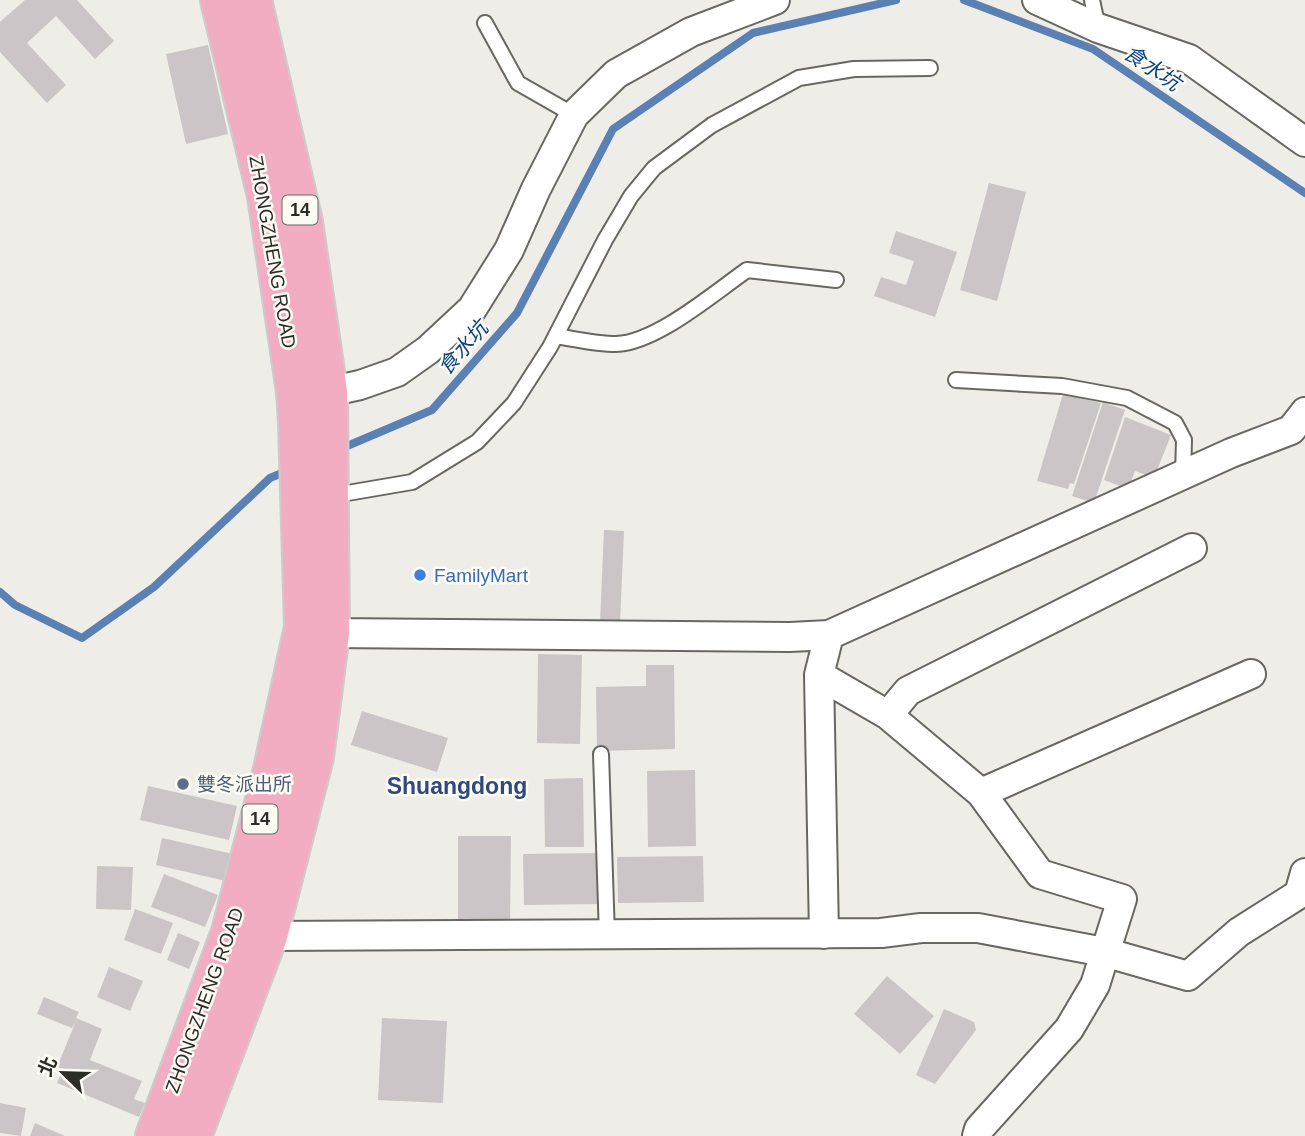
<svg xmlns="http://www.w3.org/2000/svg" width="1305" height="1136" font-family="Helvetica,'Noto Sans TC',sans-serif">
<rect width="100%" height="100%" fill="#efede7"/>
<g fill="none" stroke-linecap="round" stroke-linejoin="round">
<!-- stream -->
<path stroke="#5a80b4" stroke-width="8" d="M 964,0 L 1093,49 L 1305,193
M 340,449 L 432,410 L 517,313 L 613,129 L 753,33 L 896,0
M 0,592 L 15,605 L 82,638 L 154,587 L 270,478 L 289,470"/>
</g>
<!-- building -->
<path fill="#cbc5c8" d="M 25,0 L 77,0 L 114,41 L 95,59 L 56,16 L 27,43 L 66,85 L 47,103 L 0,52 L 0,22 Z
M 208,45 L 228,134 L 186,144 L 166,54 Z
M 989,183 L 1026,192 L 997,301 L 960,290 Z
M 896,231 L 957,252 L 935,317 L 874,296 L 881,277 L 906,285 L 914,261 L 889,253 Z
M 1063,394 L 1101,403 L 1074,484 L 1070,483 L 1068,489 L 1037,481 Z
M 1103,402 L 1125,410 L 1094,503 L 1072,496 Z
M 1125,417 L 1171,435 L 1154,478 L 1135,471 L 1128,489 L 1104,480 Z
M 604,530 L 624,531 L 620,623 L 600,622 Z
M 538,654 L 582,655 L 580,744 L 537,743 Z
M 646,665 L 674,665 L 675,749 L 597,751 L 596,687 L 646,686 Z
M 362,711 L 448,738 L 437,772 L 351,745 Z
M 695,770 L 696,846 L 648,847 L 647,771 Z
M 583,778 L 584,847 L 545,847 L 544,779 Z
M 148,786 L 237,806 L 229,840 L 140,820 Z
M 458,836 L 511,836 L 510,929 L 458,929 Z
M 162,838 L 233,854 L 226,881 L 156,865 Z
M 600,853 L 601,904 L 524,905 L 523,854 Z
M 703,856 L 704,902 L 618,903 L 617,857 Z
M 97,866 L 133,867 L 131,910 L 96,909 Z
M 164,874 L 218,895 L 205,927 L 151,907 Z
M 135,909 L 173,923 L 161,954 L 124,940 Z
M 178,933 L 200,942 L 189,969 L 167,960 Z
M 109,967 L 143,981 L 130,1011 L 97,997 Z
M 887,976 L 934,1016 L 900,1054 L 854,1014 Z
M 44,997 L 79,1012 L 76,1018 L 102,1029 L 90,1060 L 142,1081 L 134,1099 L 145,1103 L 139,1117 L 57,1083 L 63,1069 L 57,1067 L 76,1021 L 72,1028 L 37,1014 Z
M 944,1009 L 974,1022 L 976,1030 L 935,1084 L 916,1075 Z
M 382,1018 L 447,1021 L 443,1103 L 378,1100 Z
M 0,1103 L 26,1108 L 21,1136 L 0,1133 Z
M 35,1123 L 65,1136 L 30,1136 Z"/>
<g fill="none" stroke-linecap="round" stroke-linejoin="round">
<!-- lane casing -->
<g stroke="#686761" stroke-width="18">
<path id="lane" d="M 1092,0 L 1098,28
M 485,23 L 518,83 L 574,115
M 556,336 C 575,339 596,344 616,344 C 656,343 714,293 747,270 L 836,280
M 956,380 L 1062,386 L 1127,398 L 1175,423 L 1184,440 L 1183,475
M 330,496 L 412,482 L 477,442 L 514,403 L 550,347 L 605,240 L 631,196 L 654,168 L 712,125 L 799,78 L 854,69 L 930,68
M 601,754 L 607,936"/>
</g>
<!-- street casing -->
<g stroke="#686761" stroke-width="32">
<path id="street" d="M 1037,0 L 1098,28 L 1189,59 L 1305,142
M 309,392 L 328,392 L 360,385 L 397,372 L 428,350 L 472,309 L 509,250 L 536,189 L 574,115 L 616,74 L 691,32 L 775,0
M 313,629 L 330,633 L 790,637 L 829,635 L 1231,453 L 1291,430 L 1305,412
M 819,675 L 888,715 L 981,793 L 1040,874 L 1122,899 L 1095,985 L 1069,1029 L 979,1129 L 977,1136
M 888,715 L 908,691 L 1192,548
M 981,793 L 1251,674
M 824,934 L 819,675 L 829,635
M 252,935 L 268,936 L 881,933 L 921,928 L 978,928 L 1104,952 L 1188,976 L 1239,932 L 1299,894 L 1305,873"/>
</g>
<!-- primary casing -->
<g stroke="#ccc" stroke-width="42">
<path id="primary" d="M 155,1136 L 231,932 L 273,769 L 304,627 L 298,423 L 296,392 L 267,196 L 220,0
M 192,1136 L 268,936 L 314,757 L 330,633 L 328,392 L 303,222 L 252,0"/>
</g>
<!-- lane -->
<use href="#lane" stroke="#fff" stroke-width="14"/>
<!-- street -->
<use href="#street" stroke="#fff" stroke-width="28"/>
<!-- primary -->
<use href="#primary" stroke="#f3adc3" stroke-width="38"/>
</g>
<!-- markers -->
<circle fill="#3f7fe0" stroke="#fcfbf4" stroke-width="2.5" cx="420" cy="575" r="7"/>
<circle fill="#5c6f8a" stroke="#fcfbf4" stroke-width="2.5" cx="183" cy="784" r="7"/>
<g text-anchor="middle" stroke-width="5" stroke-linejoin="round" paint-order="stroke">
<!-- shield labels -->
<g fill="#fcfbf4" stroke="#6a6a66" stroke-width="2">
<rect x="282.5" y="195.5" width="35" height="29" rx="5"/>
<rect x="242.5" y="804.5" width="35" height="29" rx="5"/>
</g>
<g font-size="18" font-weight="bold" fill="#2c2c29">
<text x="300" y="216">14</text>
<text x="260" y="825">14</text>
</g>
<!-- street labels -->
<g font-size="19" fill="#2c2c29" stroke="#fcfbf4">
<text transform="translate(273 252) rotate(80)" y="7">ZHONGZHENG ROAD</text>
<text transform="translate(204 1000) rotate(-70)" y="7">ZHONGZHENG ROAD</text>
</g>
<!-- shop labels -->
<g font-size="19" fill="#366cbe" stroke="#fcfbf4" text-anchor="start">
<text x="434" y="582">FamilyMart</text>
</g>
<!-- service labels -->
<g font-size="19" fill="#4e5e75" stroke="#fcfbf4" text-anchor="start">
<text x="197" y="791">雙冬派出所</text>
</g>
<!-- water labels -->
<g font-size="21" font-style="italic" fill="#0a4284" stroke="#fcfbf4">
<text transform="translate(1152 68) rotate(34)" y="7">食水坑</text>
<text transform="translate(463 348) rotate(-49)" y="7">食水坑</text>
</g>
<!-- quarter labels -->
<g font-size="23" font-weight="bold" fill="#2e4880" stroke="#fcfbf4">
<text x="457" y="794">Shuangdong</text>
</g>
</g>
<!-- north arrow -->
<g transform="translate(63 1073) rotate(293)" stroke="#fcfbf4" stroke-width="5" paint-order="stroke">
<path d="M0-5L12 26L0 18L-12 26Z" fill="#2c2c29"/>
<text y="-10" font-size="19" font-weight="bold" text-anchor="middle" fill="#2c2c29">北</text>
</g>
</svg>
